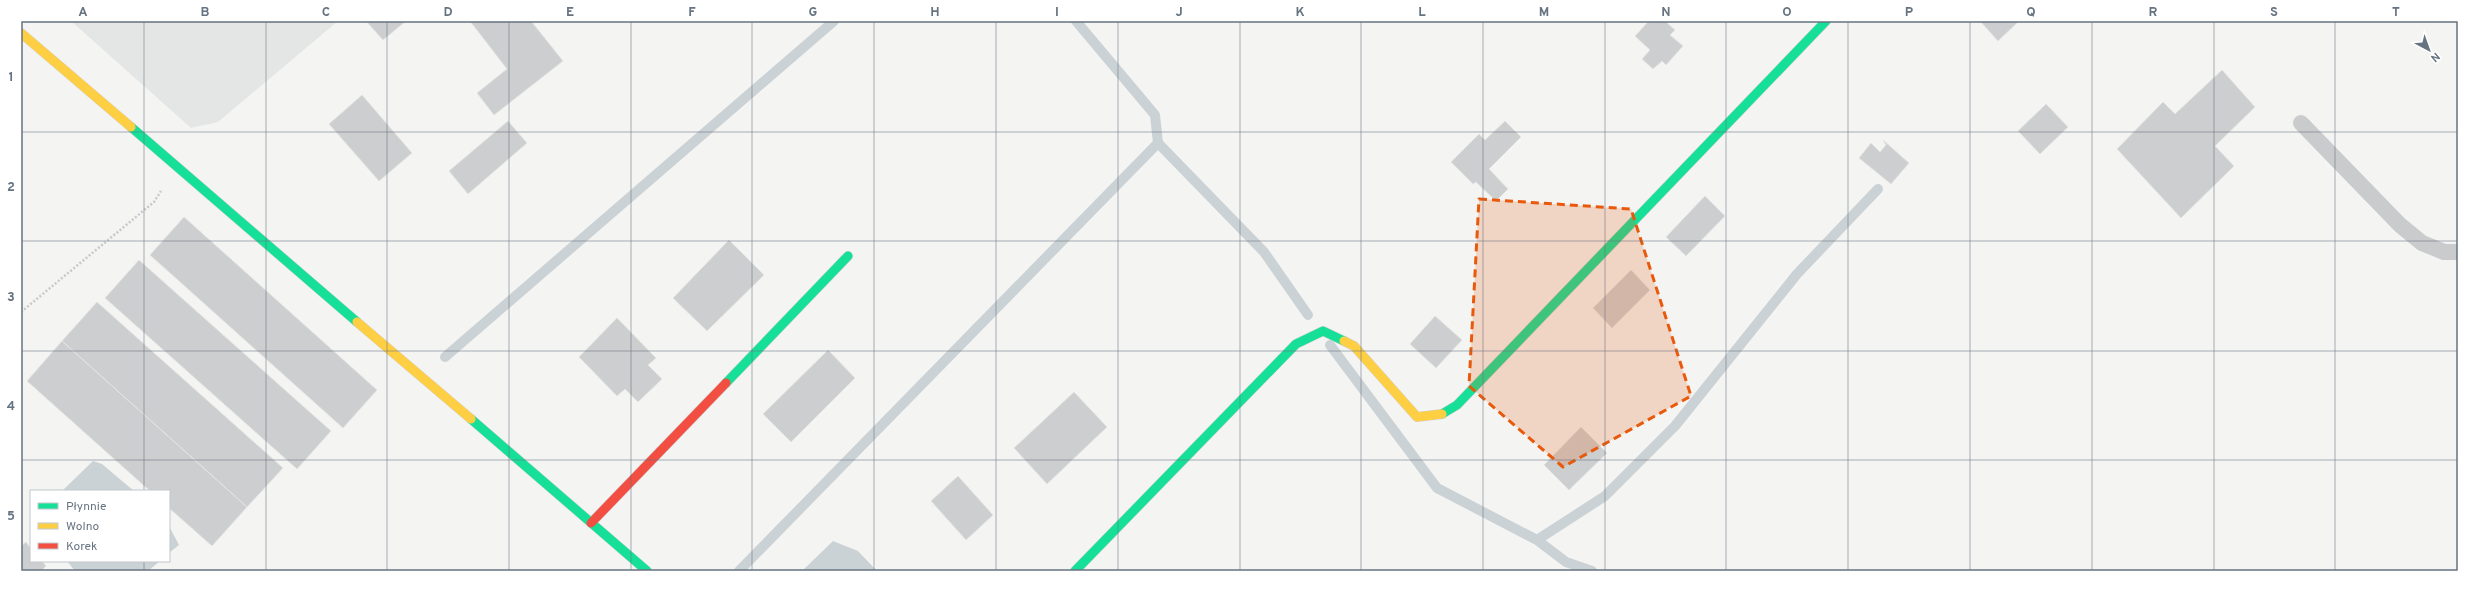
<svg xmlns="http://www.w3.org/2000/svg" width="2479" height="592" font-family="Overpass,sans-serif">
<rect width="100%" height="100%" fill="#f4f4f3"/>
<!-- built -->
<path fill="#e4e6e5" d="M 71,21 L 338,21 L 218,122 L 191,128 Z"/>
<!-- water -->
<path fill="#cbd2d5" d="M 93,461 L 102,464 L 134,491 L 62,491 Z
M 169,526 L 179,545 L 169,553 Z
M 833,541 L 858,551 L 877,571 L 802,571 Z
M 67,561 L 160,561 L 148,571 L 75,571 Z"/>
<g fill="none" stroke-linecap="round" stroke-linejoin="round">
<!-- stream -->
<path stroke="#cbd2d5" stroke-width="10" d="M 1158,143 L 1264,252 L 1308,315
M 1330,345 L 1437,488 L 1537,540 L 1605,496 L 1675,426 L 1797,274 L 1878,189
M 445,357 L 834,21
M 1537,540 L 1566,562 L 1592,571
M 739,571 L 1158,143 L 1155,115 L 1076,21"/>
</g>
<!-- building -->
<path fill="#cdcecf" stroke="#e3e3e2" d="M 366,21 L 406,21 L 383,40 Z
M 470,21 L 531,21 L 563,61 L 494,115 L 477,93 L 507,69 Z
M 1649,21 L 1665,21 L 1675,30 L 1670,35 L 1683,46 L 1666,65 L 1662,61 L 1653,69 L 1642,59 L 1650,50 L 1635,36 Z
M 1980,21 L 2019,21 L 1998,41 Z
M 2222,70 L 2255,107 L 2215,146 L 2234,166 L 2181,218 L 2117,149 L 2163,102 L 2175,114 Z
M 362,95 L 412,153 L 379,181 L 329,124 Z
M 2046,104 L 2068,127 L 2040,154 L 2018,131 Z
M 508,121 L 527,143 L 468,194 L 449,171 Z
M 1505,121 L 1521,137 L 1489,169 L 1508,189 L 1496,201 L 1476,182 L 1473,184 L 1451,162 L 1479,134 L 1485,140 Z
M 1883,140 L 1909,163 L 1891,184 L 1859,158 L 1871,143 L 1880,152 L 1886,145 Z
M 1705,196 L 1725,216 L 1686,256 L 1666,237 Z
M 184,217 L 377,390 L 343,428 L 150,255 Z
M 729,240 L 764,275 L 707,331 L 673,298 Z
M 139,260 L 331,431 L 297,469 L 105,298 Z
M 1631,270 L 1650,290 L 1612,328 L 1593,308 Z
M 97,302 L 283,468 L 247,507 L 62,341 Z
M 1435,316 L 1462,340 L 1436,368 L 1410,344 Z
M 617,318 L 656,358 L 648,365 L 662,379 L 638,402 L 625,389 L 617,396 L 579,357 Z
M 62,341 L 247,507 L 212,546 L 169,508 L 169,491 L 150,491 L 27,381 Z
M 828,350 L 855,378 L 791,442 L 763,414 Z
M 1074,392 L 1107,427 L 1047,484 L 1014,448 Z
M 1581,427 L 1607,453 L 1569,490 L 1544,465 Z
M 958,476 L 993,515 L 966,540 L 931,501 Z
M 26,542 L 31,549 L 31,561 L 42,561 L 46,566 L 41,571 L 21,571 L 21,546 Z"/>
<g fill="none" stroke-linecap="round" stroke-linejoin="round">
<!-- fast casing -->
<g stroke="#d0d0d1" stroke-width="10">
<path id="fast" d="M 131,127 L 357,322
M 726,383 L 848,256
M 1442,414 L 1457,405 L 1826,21
M 471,419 L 647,571
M 1075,571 L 1296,344 L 1323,331 L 1344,341"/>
</g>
<!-- slow casing -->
<g stroke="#d0d0d1" stroke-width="10">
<path id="slow" d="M 21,33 L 131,127
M 357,322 L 471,419
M 1344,341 L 1354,346 L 1417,417 L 1442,414"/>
</g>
<!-- jam casing -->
<g stroke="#d0d0d1" stroke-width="10">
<path id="jam" d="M 591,523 L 726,383"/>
</g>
<!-- path -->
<path stroke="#c8c9c8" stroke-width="2.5" stroke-dasharray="2 2" stroke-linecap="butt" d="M 21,312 L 154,202 L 161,191"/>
<!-- lane -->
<path stroke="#cacbcc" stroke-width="16" d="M 2301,123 L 2400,225 L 2422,243 L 2444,252 L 2458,252"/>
<!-- fast -->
<use href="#fast" stroke="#16e098" stroke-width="9"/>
<!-- slow -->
<use href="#slow" stroke="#ffcf43" stroke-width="9"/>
<!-- jam -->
<use href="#jam" stroke="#f24e42" stroke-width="9"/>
</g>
<!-- marked area -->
<path fill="#e8590c" fill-opacity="0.2" stroke="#e8590c" stroke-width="3" stroke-dasharray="8 5" stroke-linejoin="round" d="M 1479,199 L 1631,209 L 1691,396 L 1563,467 L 1469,386 Z"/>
<!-- grid -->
<path fill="none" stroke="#667380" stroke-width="1" stroke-opacity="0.55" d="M 144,21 L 144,491M 266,21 L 266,571M 387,21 L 387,571M 509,21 L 509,571M 631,21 L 631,571M 752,21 L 752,571M 874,21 L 874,571M 996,21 L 996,571M 1118,21 L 1118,571M 1240,21 L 1240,571M 1361,21 L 1361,571M 1483,21 L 1483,571M 1605,21 L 1605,571M 1726,21 L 1726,571M 1848,21 L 1848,571M 1970,21 L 1970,571M 2092,21 L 2092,571M 2214,21 L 2214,571M 2335,21 L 2335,571M 21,132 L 2458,132M 21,241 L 2458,241M 21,351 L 2458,351M 21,460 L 2458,460M 144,561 L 144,571"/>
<!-- border -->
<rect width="2479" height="592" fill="none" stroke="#ffffff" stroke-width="44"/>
<!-- legend -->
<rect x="30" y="490" width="140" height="72" fill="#ffffff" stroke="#c2c7cc"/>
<rect x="38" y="503" width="20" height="6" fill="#16e098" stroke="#c2c7cc"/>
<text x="66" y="510" font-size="12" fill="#667380">Płynnie</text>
<rect x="38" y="523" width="20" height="6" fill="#ffcf43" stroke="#c2c7cc"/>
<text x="66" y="530" font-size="12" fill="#667380">Wolno</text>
<rect x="38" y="543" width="20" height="6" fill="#f24e42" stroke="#c2c7cc"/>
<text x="66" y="550" font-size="12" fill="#667380">Korek</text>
<!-- north arrow -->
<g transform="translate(2429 50) rotate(139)" stroke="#ffffff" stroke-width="3" paint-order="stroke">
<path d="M0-3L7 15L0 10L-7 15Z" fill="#667380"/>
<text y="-6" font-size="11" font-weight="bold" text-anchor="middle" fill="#667380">N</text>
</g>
<rect x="22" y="22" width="2435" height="548" fill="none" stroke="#667380" stroke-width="1.5"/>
<g font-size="13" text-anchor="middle" font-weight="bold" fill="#667380">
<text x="83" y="16">A</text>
<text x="205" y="16">B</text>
<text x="326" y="16">C</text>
<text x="448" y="16">D</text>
<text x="570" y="16">E</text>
<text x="692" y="16">F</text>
<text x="813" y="16">G</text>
<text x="935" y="16">H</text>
<text x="1057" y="16">I</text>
<text x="1179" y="16">J</text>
<text x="1300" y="16">K</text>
<text x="1422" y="16">L</text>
<text x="1544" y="16">M</text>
<text x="1666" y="16">N</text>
<text x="1787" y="16">O</text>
<text x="1909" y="16">P</text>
<text x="2031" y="16">Q</text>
<text x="2153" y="16">R</text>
<text x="2274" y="16">S</text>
<text x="2396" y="16">T</text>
<text x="11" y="81">1</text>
<text x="11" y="191">2</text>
<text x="11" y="301">3</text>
<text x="11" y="410">4</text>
<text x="11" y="520">5</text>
</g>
</svg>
